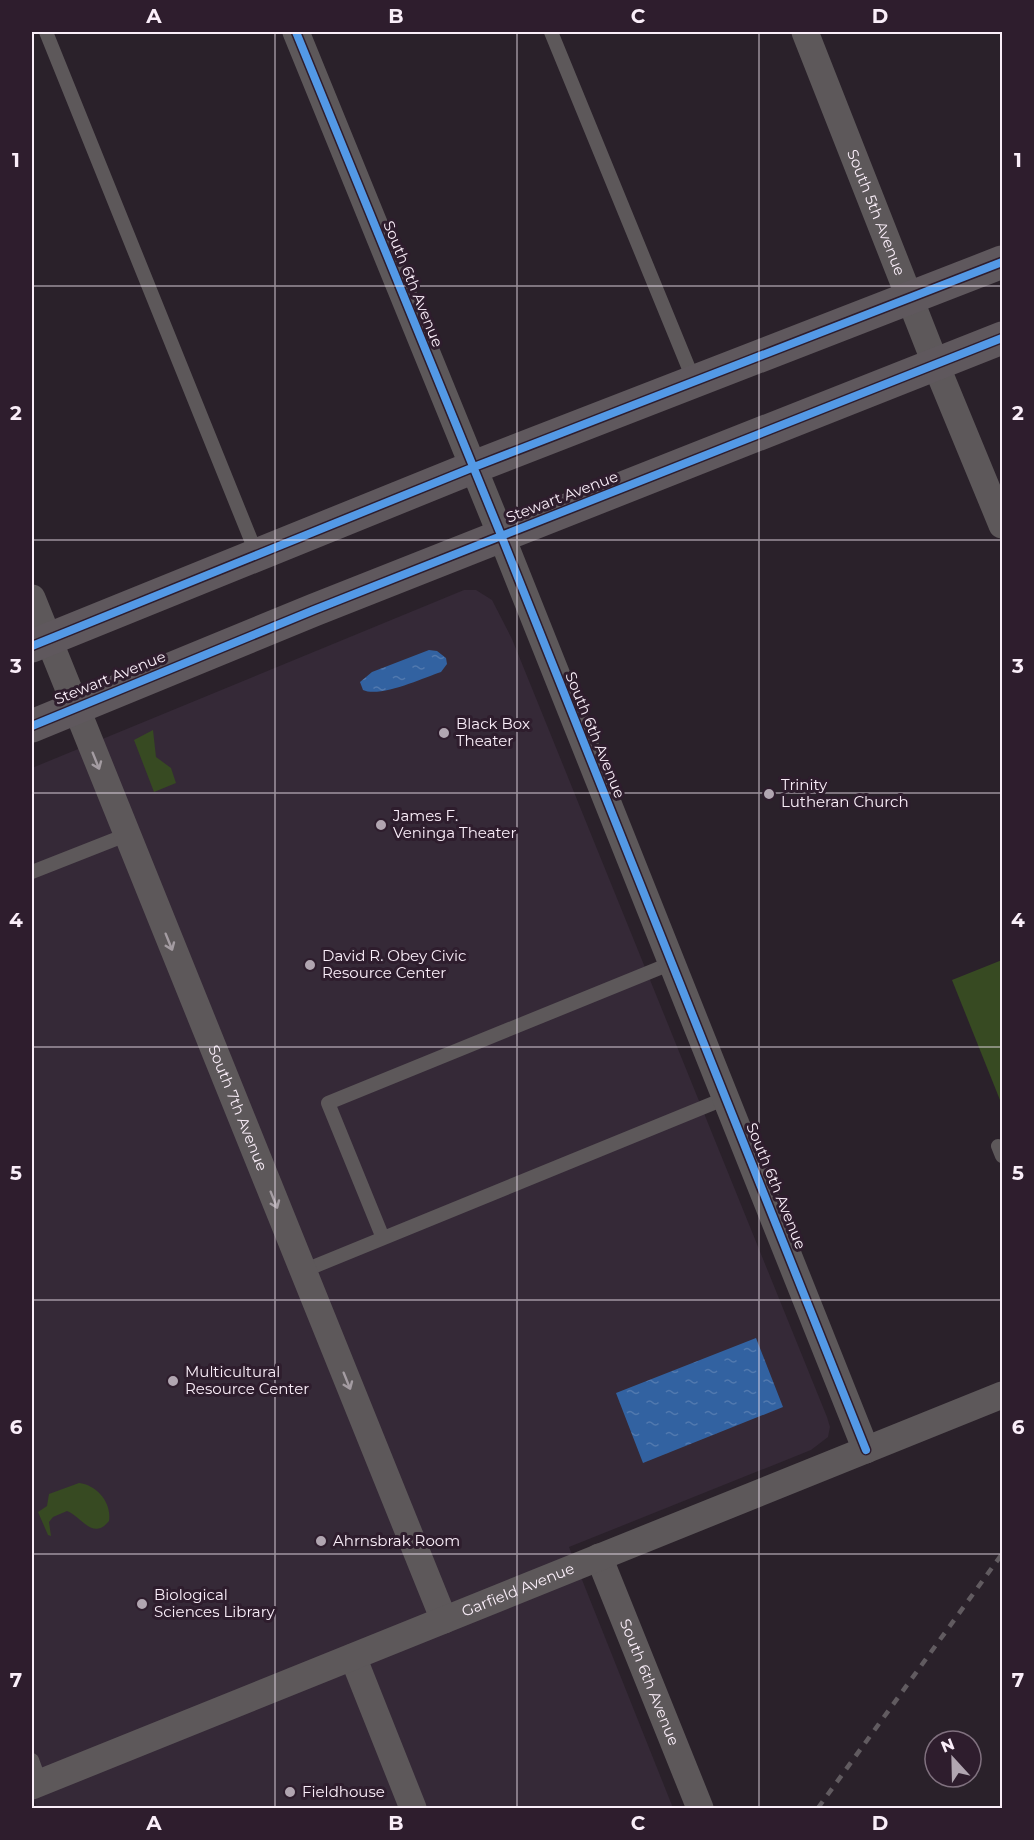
<svg xmlns="http://www.w3.org/2000/svg" width="1034" height="1840" font-family="Montserrat,sans-serif">
<defs>
<pattern id="water-ripples" width="26" height="14" patternUnits="userSpaceOnUse" patternTransform="scale(1.5)"><rect width="26" height="14" fill="#3262a1"/><path d="M2 4q2-2 4 0t4 0M15 11q2-2 4 0t4 0" fill="none" stroke="#5179af"/></pattern>
</defs>
<rect width="100%" height="100%" fill="#2a212a"/>
<!-- education -->
<path fill="#352937" d="M 464,590 L 476,590 L 492,600 L 512,639 L 827,1417 L 830,1427 L 828,1437 L 811,1450 L 569,1547 L 673,1808 L 37,1808 L 32,1796 L 32,768 Z"/>
<!-- green -->
<path fill="#374a22" d="M 153,730 L 156,757 L 171,768 L 176,783 L 154,792 L 134,740 Z
M 1002,960 L 1002,1105 L 952,980 Z
M 79,1483 C 97,1485 112,1503 109,1521 C 93,1541 82,1517 67,1511 L 53,1517 L 49,1522 L 51,1536 L 48,1535 L 38,1512 L 47,1506 L 49,1494 Z"/>
<!-- water -->
<path fill="url(#water-ripples)" d="M 429,650 L 437,651 L 446,658 L 447,664 L 441,672 C 423,678 380,698 363,690 L 360,682 L 372,672 Z
M 756,1338 L 783,1407 L 643,1463 L 616,1393 Z"/>
<g fill="none" stroke-linecap="round" stroke-linejoin="round">
<!-- service -->
<path stroke="#5d585a" stroke-width="14" d="M 46,32 L 257,555
M 551,32 L 694,381
M 32,872 L 126,835
M 998,1146 L 1002,1156
M 383,1238 L 328,1103 L 672,963
M 303,1271 L 726,1098
M 32,1760 L 40,1782"/>
<!-- minor -->
<g stroke="#5d585a" stroke-width="27">
<path d="M 296,32 L 501,535 L 866,1450"/>
<path id="s1" d="M 805,32 L 936,365 L 1002,525"/>
<path id="s2" d="M 32,598 L 444,1620"/>
<path id="s3" d="M 599,1557 L 700,1808"/>
<path d="M 353,1657 L 413,1808"/>
<path id="s4" d="M 32,1786 L 1002,1395"/>
</g>
<!-- primary -->
<path stroke="#5f585d" stroke-width="33" d="M 32,646 L 474,467 L 1002,262
M 32,726 L 314,610 L 1002,338"/>
<!-- rail -->
<path stroke="#615b60" stroke-width="4.5" stroke-dasharray="8 8" stroke-linecap="butt" d="M 818,1808 L 1002,1554"/>
<!-- cycleway casing -->
<g stroke="#2e1d2d" stroke-width="11">
<path id="cycleway" d="M 296,32 L 501,535 L 866,1450
M 32,646 L 474,467 L 1002,262
M 32,726 L 314,610 L 1002,338"/>
</g>
<!-- cycleway -->
<use href="#cycleway" stroke="#5399e6" stroke-width="8"/>
</g>
<!-- one-way arrows -->
<defs><path id="oneway-shaft" d="M-6 0H5M1.5-3L5.5 0L1.5 3" fill="none" stroke-width="1.6" stroke-linecap="round" stroke-linejoin="round" transform="scale(1.5)"/></defs>
<g stroke="#a49ca2">
<use href="#oneway-shaft" transform="translate(96 761) rotate(68)"/>
<use href="#oneway-shaft" transform="translate(169 942) rotate(68)"/>
<use href="#oneway-shaft" transform="translate(274 1200) rotate(68)"/>
<use href="#oneway-shaft" transform="translate(347 1381) rotate(68)"/>
</g>
<!-- grid -->
<path fill="none" stroke="#faeef9" stroke-width="1.5" stroke-opacity="0.55" d="M 275,32 L 275,1808M 517,32 L 517,1808M 759,32 L 759,1808M 32,286 L 1002,286M 32,540 L 1002,540M 32,793 L 1002,793M 32,1047 L 1002,1047M 32,1300 L 1002,1300M 32,1554 L 1002,1554"/>
<!-- markers -->
<g fill="#b1a6b1" stroke="#2e1d2d" stroke-width="2">
<circle cx="444" cy="733" r="6"/>
<circle cx="769" cy="794" r="6"/>
<circle cx="381" cy="825" r="6"/>
<circle cx="310" cy="965" r="6"/>
<circle cx="173" cy="1381" r="6"/>
<circle cx="321" cy="1541" r="6"/>
<circle cx="142" cy="1604" r="6"/>
<circle cx="290" cy="1792" r="6"/>
</g>
<g text-anchor="middle" stroke-width="6" stroke-linejoin="round" paint-order="stroke">
<!-- street labels -->
<g font-size="15" fill="#faeef9" stroke="#2e1d2d">
<text dy="5" stroke="none"><textPath href="#s1" startOffset="194">South 5th Avenue</textPath></text>
<text transform="translate(413 284) rotate(68)" y="5">South 6th Avenue</text>
<text transform="translate(562 497) rotate(-21)" y="5">Stewart Avenue</text>
<text transform="translate(110 678) rotate(-22)" y="5">Stewart Avenue</text>
<text transform="translate(595 735) rotate(68)" y="5">South 6th Avenue</text>
<text dy="5" stroke="none"><textPath href="#s2" startOffset="550">South 7th Avenue</textPath></text>
<text transform="translate(776 1186) rotate(68)" y="5">South 6th Avenue</text>
<text dy="5" stroke="none"><textPath href="#s4" startOffset="524">Garfield Avenue</textPath></text>
<text dy="5" stroke="none"><textPath href="#s3" startOffset="135">South 6th Avenue</textPath></text>
</g>
<!-- poi labels -->
<g font-size="15" fill="#faeef9" stroke="#2e1d2d" text-anchor="start">
<text x="456" y="729">Black Box<tspan x="456" dy="17">Theater</tspan></text>
<text x="781" y="790">Trinity<tspan x="781" dy="17">Lutheran Church</tspan></text>
<text x="393" y="821">James F.<tspan x="393" dy="17">Veninga Theater</tspan></text>
<text x="322" y="961">David R. Obey Civic<tspan x="322" dy="17">Resource Center</tspan></text>
<text x="185" y="1377">Multicultural<tspan x="185" dy="17">Resource Center</tspan></text>
<text x="333" y="1546">Ahrnsbrak Room</text>
<text x="154" y="1600">Biological<tspan x="154" dy="17">Sciences Library</tspan></text>
<text x="302" y="1797">Fieldhouse</text>
</g>
</g>
<!-- border -->
<rect width="1034" height="1840" fill="none" stroke="#2e1d2d" stroke-width="66"/>
<!-- north arrow -->
<g transform="translate(953 1759) rotate(338)"><circle r="28" fill="#2e1d2d" stroke="#80717f" stroke-width="1.5"/>
<path d="M0-4.5L10 22L0 15L-10 22Z" fill="#b1a6b1"/>
<text y="-9" font-size="16" font-weight="bold" text-anchor="middle" fill="#faeef9">N</text>
</g>
<rect x="33" y="33" width="968" height="1774" fill="none" stroke="#faeef9" stroke-width="2"/>
<g font-size="20" text-anchor="middle" font-weight="bold" fill="#faeef9">
<text x="154" y="23">A</text>
<text x="396" y="23">B</text>
<text x="638" y="23">C</text>
<text x="880" y="23">D</text>
<text x="16" y="167">1</text>
<text x="1018" y="167">1</text>
<text x="16" y="420">2</text>
<text x="1018" y="420">2</text>
<text x="16" y="673">3</text>
<text x="1018" y="673">3</text>
<text x="16" y="927">4</text>
<text x="1018" y="927">4</text>
<text x="16" y="1180">5</text>
<text x="1018" y="1180">5</text>
<text x="16" y="1434">6</text>
<text x="1018" y="1434">6</text>
<text x="16" y="1687">7</text>
<text x="1018" y="1687">7</text>
<text x="154" y="1830">A</text>
<text x="396" y="1830">B</text>
<text x="638" y="1830">C</text>
<text x="880" y="1830">D</text>
</g>
</svg>
